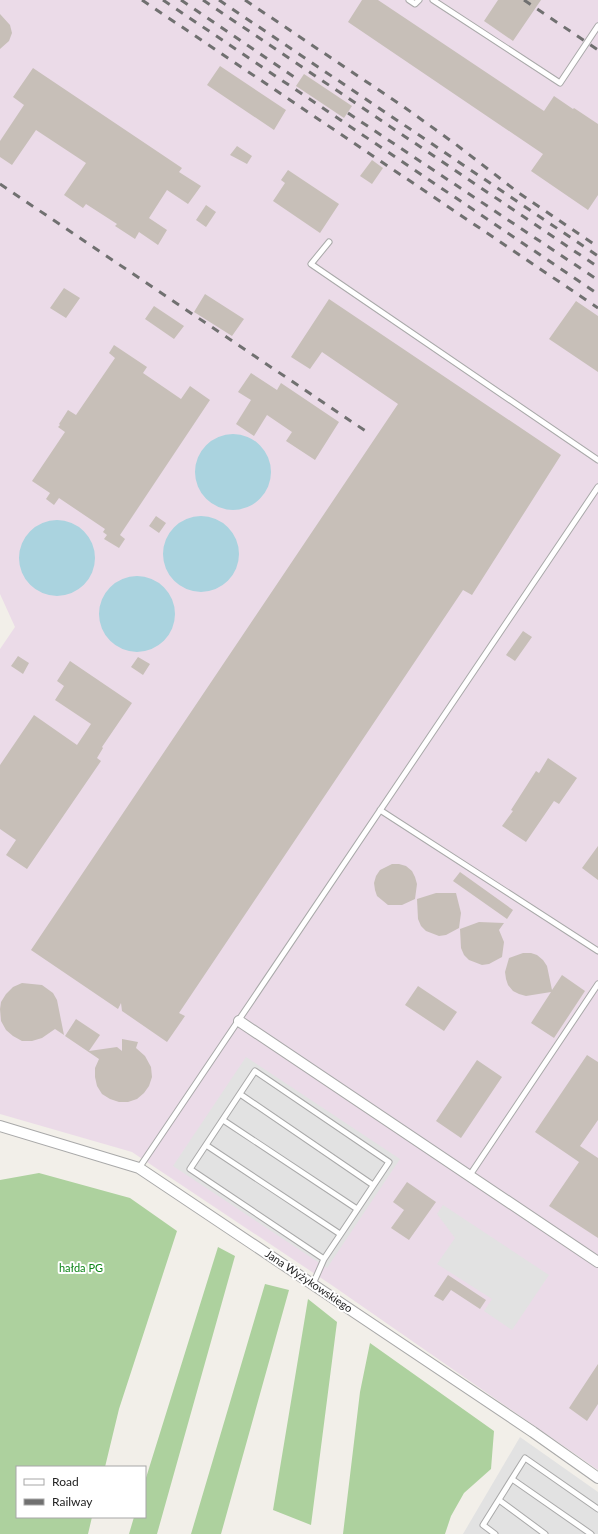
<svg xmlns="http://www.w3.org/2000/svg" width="598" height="1534" font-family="Lato,sans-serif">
<rect width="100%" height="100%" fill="#f2efe9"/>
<!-- industrial -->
<path fill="#ebdbe8" d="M 0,0 L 598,0 L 598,1470 L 333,1286 L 132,1152 L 0,1114 L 0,649 L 15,627 L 0,594 Z"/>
<!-- forest -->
<path fill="#add19e" d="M 39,1173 L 130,1198 L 177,1231 L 119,1409 L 105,1467 L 17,1467 L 17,1517 L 92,1517 L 88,1534 L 0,1534 L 0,1180 Z
M 218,1247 L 235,1256 L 157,1534 L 129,1534 L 134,1517 L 145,1517 L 145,1481 Z
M 265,1284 L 289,1290 L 221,1534 L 191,1534 Z
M 308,1299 L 337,1322 L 311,1525 L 273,1510 Z
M 370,1343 L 494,1431 L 491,1469 L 464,1493 L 451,1516 L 445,1534 L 343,1534 L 360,1392 Z"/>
<!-- parking -->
<path fill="#e2e2e2" d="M 246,1057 L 400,1159 L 327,1268 L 173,1166 Z
M 443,1205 L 549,1275 L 512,1330 L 484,1311 L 492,1299 L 437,1264 L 455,1238 L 437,1214 Z
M 520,1437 L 598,1492 L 598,1534 L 463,1534 Z"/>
<!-- water -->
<path fill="#aad3df" d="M195 472a38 38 0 1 1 76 0a38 38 0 1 1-76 0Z
M163 554a38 38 0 1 1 76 0a38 38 0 1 1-76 0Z
M19 558a38 38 0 1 1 76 0a38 38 0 1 1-76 0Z
M99 614a38 38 0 1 1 76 0a38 38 0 1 1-76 0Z"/>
<!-- building -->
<path fill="#c7bfb8" d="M 362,0 L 378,0 L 544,111 L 554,96 L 573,109 L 574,108 L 598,124 L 598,195 L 588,210 L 531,171 L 543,154 L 348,22 Z
M 498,0 L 541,0 L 513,41 L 484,21 Z
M 0,14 L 10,25 L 12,33 L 9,41 L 0,49 Z
M 220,66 L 286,110 L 274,130 L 207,85 Z
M 33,68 L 182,168 L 179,172 L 201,186 L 188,204 L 167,190 L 149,218 L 167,230 L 158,245 L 139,232 L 135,239 L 115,226 L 117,224 L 86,204 L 83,208 L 64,195 L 86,163 L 36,130 L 12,165 L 0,157 L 0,141 L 24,105 L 13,97 Z
M 304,74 L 352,106 L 344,118 L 296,86 Z
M 237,146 L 252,156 L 247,164 L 230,155 Z
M 372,160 L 383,168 L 372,184 L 360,176 Z
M 288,170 L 339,204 L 320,233 L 273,201 L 285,183 L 281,180 Z
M 206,205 L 216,212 L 206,227 L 196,220 Z
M 64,288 L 80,298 L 66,318 L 50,308 Z
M 205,294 L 244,319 L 232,336 L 194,312 Z
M 329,299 L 561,455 L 472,595 L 463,590 L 179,1013 L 185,1016 L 167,1042 L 122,1011 L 121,1003 L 118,1009 L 31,950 L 398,404 L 322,352 L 310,369 L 291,357 Z
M 576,301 L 598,316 L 598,372 L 549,339 Z
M 154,306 L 184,326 L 174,339 L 145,319 Z
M 114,345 L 147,367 L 143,373 L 181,399 L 190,386 L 210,400 L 120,535 L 125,539 L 119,548 L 104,539 L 107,535 L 103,532 L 105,529 L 59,498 L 54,505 L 46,499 L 50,493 L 32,481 L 65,432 L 58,427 L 60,425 L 59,424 L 68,410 L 76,415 L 115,358 L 109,353 Z
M 251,373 L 277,390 L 281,383 L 339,422 L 315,460 L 286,441 L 292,432 L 267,415 L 254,436 L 236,424 L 251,400 L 238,392 Z
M 156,516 L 166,523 L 159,533 L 149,526 Z
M 523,631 L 532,637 L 515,661 L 506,655 Z
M 18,656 L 29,663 L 23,674 L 11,666 Z
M 138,657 L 150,664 L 143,675 L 131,667 Z
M 70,661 L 132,703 L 102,747 L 103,748 L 97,758 L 101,761 L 27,869 L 6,855 L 16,840 L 0,829 L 0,765 L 34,715 L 77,745 L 91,724 L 55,700 L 64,686 L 57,681 Z
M 548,758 L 577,778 L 559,804 L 554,801 L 526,842 L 502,826 L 513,811 L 511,810 L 536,771 L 539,773 Z
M 598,846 L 598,880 L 582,868 Z
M 392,864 L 399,864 L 406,866 L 412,871 L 415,877 L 417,884 L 415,899 L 402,905 L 388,905 L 377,896 L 375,890 L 374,883 L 376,876 L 380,870 Z
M 460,872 L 513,910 L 507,919 L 453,881 Z
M 436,893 L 456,893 L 461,913 L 459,928 L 446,935 L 439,936 L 426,931 L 421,926 L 418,919 L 417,899 Z
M 479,922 L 504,923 L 499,930 L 504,942 L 502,957 L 489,964 L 482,965 L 469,960 L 464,955 L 461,948 L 460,929 Z
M 523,953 L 531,953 L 537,955 L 543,960 L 547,966 L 552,990 L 562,975 L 585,991 L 554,1038 L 531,1023 L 551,992 L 526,996 L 519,994 L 513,991 L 508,985 L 506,979 L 505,972 L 509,958 Z
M 22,983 L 42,985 L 53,993 L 57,1000 L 64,1035 L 55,1029 L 42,1038 L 32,1041 L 22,1041 L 13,1036 L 6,1030 L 1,1021 L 0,1009 L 1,1002 L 6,994 L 13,987 Z
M 418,986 L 457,1012 L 444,1031 L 405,1005 Z
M 76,1019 L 100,1035 L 89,1051 L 117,1047 L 122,1051 L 122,1039 L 138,1042 L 136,1048 L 145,1056 L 151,1067 L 152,1077 L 149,1086 L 144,1093 L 137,1099 L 128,1102 L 119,1102 L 110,1099 L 102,1094 L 97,1086 L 95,1077 L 95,1068 L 99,1059 L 65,1036 Z
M 587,1055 L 598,1062 L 598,1120 L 580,1146 L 598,1158 L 598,1238 L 549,1206 L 579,1162 L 535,1132 Z
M 477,1060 L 502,1077 L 461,1138 L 436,1121 Z
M 407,1182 L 436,1202 L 409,1240 L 391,1228 L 404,1210 L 393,1202 Z
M 448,1275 L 486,1300 L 480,1309 L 451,1290 L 443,1301 L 434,1296 Z
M 598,1364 L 598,1404 L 587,1421 L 569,1408 Z"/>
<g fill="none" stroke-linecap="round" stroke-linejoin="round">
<!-- service casing -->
<g stroke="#a9a9a9" stroke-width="7">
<path id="service" d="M 409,0 L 415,4 L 419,0
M 433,0 L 560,83 L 598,26
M 329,242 L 311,264 L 598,460
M 380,810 L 598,951
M 240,1094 L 373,1185
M 223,1120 L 357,1209
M 206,1145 L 340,1234
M 139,1168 L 598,487
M 470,1175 L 598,984
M 313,1284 L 324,1259 L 389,1162 L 255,1071 L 190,1169 L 324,1259
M 512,1479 L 591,1534
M 499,1500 L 545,1534
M 495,1534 L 483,1525 L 525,1458 L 598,1509"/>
</g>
<!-- minor casing -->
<g stroke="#a9a9a9" stroke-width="12">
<path id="minor" d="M 239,1021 L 598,1262
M 0,1126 L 139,1168 L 533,1432 L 598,1478"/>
</g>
<!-- service -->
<use href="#service" stroke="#fff" stroke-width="5"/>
<!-- minor -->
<use href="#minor" stroke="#fff" stroke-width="10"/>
<!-- rail -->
<path stroke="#707070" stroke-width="3" stroke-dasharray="8 8" stroke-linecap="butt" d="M 142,0 L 598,308
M 163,0 L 598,294
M 181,0 L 300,81
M 203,0 L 598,267
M 219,0 L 598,256
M 245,0 L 404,107 L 454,143 L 519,193 L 598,247
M 524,0 L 598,50
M 348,113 L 598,280
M 0,184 L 367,432"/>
</g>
<g text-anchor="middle" stroke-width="4" stroke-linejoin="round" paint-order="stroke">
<!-- park labels -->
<g font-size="11" fill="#0c8416" stroke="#fff">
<text x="81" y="1272">hałda PG</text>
</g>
<!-- street labels -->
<g font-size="11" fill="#222" stroke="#fff">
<text transform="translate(309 1281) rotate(34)" y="4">Jana Wyżykowskiego</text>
</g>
</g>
<!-- legend -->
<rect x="16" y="1466" width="130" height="52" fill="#ffffff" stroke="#a7a7a7"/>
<rect x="24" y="1479" width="20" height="6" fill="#ffffff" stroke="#a7a7a7"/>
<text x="52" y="1486" font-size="12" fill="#222222">Road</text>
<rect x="24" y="1499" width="20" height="6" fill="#707070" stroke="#a7a7a7"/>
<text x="52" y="1506" font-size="12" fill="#222222">Railway</text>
</svg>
